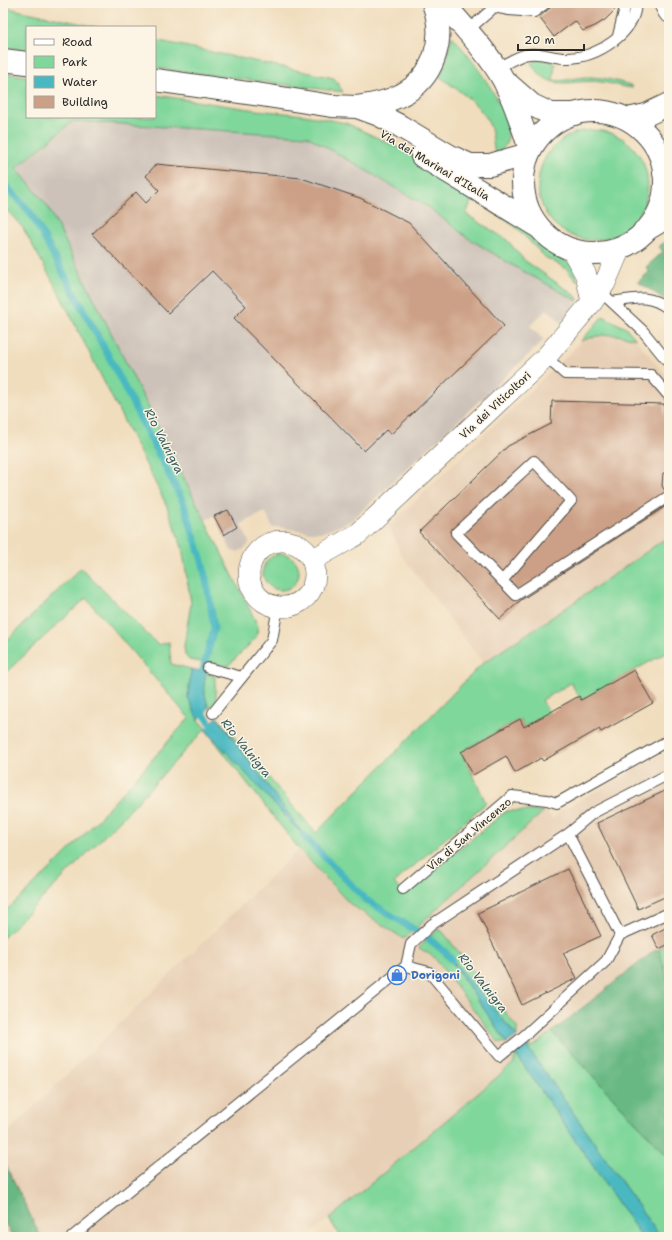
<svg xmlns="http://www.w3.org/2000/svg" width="672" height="1240" font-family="'Shantell Sans',sans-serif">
<rect width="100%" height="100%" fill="#fcf5e5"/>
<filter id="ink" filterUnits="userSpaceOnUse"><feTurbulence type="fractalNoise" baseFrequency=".025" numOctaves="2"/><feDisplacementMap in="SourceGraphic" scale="8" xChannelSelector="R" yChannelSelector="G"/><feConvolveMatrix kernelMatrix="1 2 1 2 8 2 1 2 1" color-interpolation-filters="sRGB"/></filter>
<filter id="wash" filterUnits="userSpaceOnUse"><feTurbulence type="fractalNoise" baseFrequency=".012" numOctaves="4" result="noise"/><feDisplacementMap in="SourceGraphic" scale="16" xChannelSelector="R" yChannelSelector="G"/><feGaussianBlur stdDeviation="0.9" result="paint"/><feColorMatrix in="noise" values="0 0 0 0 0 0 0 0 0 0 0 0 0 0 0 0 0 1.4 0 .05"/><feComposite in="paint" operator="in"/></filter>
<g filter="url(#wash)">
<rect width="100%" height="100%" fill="#f0ddbd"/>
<!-- built -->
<path fill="#e7cfb5" d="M 603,316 L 626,328 L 669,379 L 669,536 L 566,608 L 483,663 L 401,554 L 389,526 L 568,355 Z
M 669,751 L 669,944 L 654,951 L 533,1047 L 526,1045 L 515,1053 L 514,1063 L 307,1237 L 41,1237 L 3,1160 L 3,1137 L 299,849 L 350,904 L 404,939 L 544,811 L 553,819 L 562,810 Z"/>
<!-- industrial -->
<path fill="#cdc2b9" d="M 73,121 L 307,136 L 428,207 L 468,238 L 518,268 L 578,301 L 561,322 L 547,309 L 530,326 L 544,340 L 352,520 L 342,525 L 323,532 L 310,532 L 278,527 L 273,528 L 265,512 L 241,524 L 249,542 L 248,545 L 242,550 L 236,552 L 233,551 L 231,550 L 214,516 L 204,521 L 47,205 L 16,168 Z"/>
<!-- green -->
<path fill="#80d79b" stroke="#568163" d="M 3,7 L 97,27 L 27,27 L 27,50 L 3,47 Z
M 451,37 L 453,37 C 468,55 536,136 495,154 C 493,145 493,137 491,129 C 483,104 458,91 439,76 C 446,63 449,52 451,37 Z
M 155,40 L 334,78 L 343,92 L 155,68 Z
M 539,59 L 547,60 L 555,64 L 553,80 C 566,82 576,77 588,77 C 603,77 618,81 632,86 L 632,88 C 621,87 612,83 601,82 C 571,78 551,95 531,63 Z
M 3,73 L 27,76 L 27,117 L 155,117 L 155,95 L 256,110 L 304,115 L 346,123 L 401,149 L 474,195 L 466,214 L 507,240 L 524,260 L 577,297 L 578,301 L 517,268 L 468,238 L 428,207 L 307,136 L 73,121 L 16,168 L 47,205 L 258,626 L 256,638 L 228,666 L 189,660 L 185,655 L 184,646 L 191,603 L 182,547 L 166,504 L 58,291 L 23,228 L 3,206 Z
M538 185a55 55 0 1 1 110 0a55 55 0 1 1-110 0Z
M 488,209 L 517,223 L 542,246 L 572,265 L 576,272 L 577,282 L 567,269 L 545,257 L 516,227 Z
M 603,316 L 626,328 L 636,339 C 614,333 602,333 581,341 Z
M 669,536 L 669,651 L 581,700 L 571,683 L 542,700 L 549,713 L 524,727 L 520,719 L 461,752 L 473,775 L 486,803 L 394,883 L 405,894 L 506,811 L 544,811 L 404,939 L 350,904 L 299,849 L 205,729 L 129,811 L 3,938 L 3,913 C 71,854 129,785 189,718 L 86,598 L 3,675 L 3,644 L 81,568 L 158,645 L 169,642 L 171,664 L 191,669 L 188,697 L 198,720 L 306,838 L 217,717 L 316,833 L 483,663 L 566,608 Z
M263 572a18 18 0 1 1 36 0a18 18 0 1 1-36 0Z
M 206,672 C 209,674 213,675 215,677 C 215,678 215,683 215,684 C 216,694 219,702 209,708 C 204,697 203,685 206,672 Z
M 438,929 L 443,932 L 517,1027 L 517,1036 L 449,957 L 507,1043 L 498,1042 L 434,957 L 419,948 Z
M 669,944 L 669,985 L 659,949 Z
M 552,1032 L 669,1158 L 669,1237 L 660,1237 L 526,1045 L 533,1047 Z
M 515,1053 L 642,1237 L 341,1237 L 329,1219 L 514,1063 Z"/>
<!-- forest -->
<path fill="#68b883" stroke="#4a7257" d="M 669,240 L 669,302 L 638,282 L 649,272 L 646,267 L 663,252 L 659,246 Z
M 659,949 L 669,985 L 669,1158 L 552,1032 L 654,951 Z
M 3,1160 L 41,1237 L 12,1237 L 3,1219 Z"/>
<!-- water -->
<path fill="#49b8c1" stroke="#3a7276" d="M 191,669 L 206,672 C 203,685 204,696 209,708 L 198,720 L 188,697 Z
M 217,717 L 310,843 L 205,729 Z
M 446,953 L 517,1036 L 507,1043 Z
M 526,1045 L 660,1237 L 642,1237 L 515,1053 Z"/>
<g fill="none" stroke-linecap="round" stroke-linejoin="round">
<!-- stream -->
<path stroke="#49b8c1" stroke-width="7" d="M 3,183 L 30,212 L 108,355 L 184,504 L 203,564 L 209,595 L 214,628 L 200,681
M 200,706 L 200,709 L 216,731
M 303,835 L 366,900 L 428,938 L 446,953 L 452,960"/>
</g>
<g id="blocks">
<!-- building -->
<path fill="#cca086" d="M 556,3 L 618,3 L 614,11 L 605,20 L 595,26 L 583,31 L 575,21 L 554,37 L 539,17 Z
M 156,164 L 301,178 L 360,198 L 409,223 L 504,326 L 391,434 L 386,430 L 364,451 L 234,318 L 246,306 L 212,271 L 168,313 L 92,234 L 136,192 L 146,203 L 159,190 L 146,176 Z
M 552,401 L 664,404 L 664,419 L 669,419 L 669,472 L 663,473 L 662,486 L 669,497 L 669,504 L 521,600 L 500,619 L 419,532 L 508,446 L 551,424 Z
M 228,510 L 237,527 L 224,535 L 214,516 Z
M 634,670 L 653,703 L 601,732 L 599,729 L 543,761 L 541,758 L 515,773 L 506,756 L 473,775 L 461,752 L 520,719 L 524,727 L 579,696 L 581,700 Z
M 669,789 L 669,895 L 638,909 L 597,823 Z
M 568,869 L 601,936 L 563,953 L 577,978 L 522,1005 L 478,913 Z
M 669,926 L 669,944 L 659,949 L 652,935 Z"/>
</g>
</g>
<g filter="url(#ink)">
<use href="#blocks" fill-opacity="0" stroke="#494641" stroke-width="1"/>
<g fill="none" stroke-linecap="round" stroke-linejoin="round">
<!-- service casing -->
<g stroke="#494641" stroke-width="12">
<path id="service" d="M 494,7 L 509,10 L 534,12 L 546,3
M 467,31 L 490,11 L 496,3
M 618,36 L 626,3
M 496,69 C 506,64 518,55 529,54 C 543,52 555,59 569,58 C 597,57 635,34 636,3
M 600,291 L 643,331 L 669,363
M 613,302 C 636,298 649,294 669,309
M 546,357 L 565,374 L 651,375 L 669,396
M 502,581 L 571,501 L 534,461 L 456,533 L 516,595 L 669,496
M 208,668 L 242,677
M 213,713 L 272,640 L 278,607
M 669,774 L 593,813 L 568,834 L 620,935 L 669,913
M 403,889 L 512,796 L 547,800 L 557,803 L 669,740
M 406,966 L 429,972 L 499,1056 L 524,1036 L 606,961 L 620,935
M 72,1237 L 406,966 L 411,944 L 431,925 L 568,834"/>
</g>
<!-- minor casing -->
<g stroke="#494641" stroke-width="22">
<path id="minor" d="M 572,250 L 586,275 L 592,302
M249 574a33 33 0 1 1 66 0a33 33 0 1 1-66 0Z
M 312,560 L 358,534 L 546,357 L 592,302 L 605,283 L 620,248"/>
</g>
<!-- secondary casing -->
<g stroke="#494641" stroke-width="24">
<path id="secondary" d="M 443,3 C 463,26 490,55 504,81 C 515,103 523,127 530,150
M 508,84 L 532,105 L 551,114 L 574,114
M 664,173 L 669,175
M 644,231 L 669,216"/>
</g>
<!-- primary casing -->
<g stroke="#494641" stroke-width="24">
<path id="primary" d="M 665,3 L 669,11
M 3,60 L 27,63
M 155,80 L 262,95 L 332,106 L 357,107 L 379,115 L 400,126 L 450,156 L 470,165 L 490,165 L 528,154
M 357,107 C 372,105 388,102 401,95 C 435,78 446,38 433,3
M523 182a71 71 0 1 1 142 0a71 71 0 1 1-142 0Z
M 628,119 L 646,115 L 669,104
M 422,156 L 537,226"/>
</g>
<!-- service -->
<use href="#service" stroke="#fff" stroke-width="10"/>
<!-- minor -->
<use href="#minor" stroke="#fff" stroke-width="21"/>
<!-- secondary -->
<use href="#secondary" stroke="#fff" stroke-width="22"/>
<!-- primary -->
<use href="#primary" stroke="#fff" stroke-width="22"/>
</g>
</g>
<!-- icons -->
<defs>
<g id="shop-ring" transform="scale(1)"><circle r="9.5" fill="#fcf5e5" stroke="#3f7fe0" stroke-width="1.5"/><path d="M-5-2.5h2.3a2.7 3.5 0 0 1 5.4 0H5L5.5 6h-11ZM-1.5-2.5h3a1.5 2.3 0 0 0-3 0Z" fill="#3f7fe0"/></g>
</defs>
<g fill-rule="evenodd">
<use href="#shop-ring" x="397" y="975"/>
</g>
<g text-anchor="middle" stroke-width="3" stroke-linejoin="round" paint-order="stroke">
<!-- street labels -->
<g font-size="11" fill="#2b2b2b" stroke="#fcf5e5">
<text transform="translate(435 165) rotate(31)" y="4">Via dei Marinai d'Italia</text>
<text transform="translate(495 405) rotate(-43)" y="4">Via dei Viticoltori</text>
<text transform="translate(469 834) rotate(-40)" y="4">Via di San Vincenzo</text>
</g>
<!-- shop labels -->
<g font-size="11" font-weight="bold" fill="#366cbe" stroke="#fcf5e5" text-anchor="start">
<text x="411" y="979">Dorigoni</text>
</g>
<!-- water labels -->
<g font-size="12" font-style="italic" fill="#365c60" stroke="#fcf5e5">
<text transform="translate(164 441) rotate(63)" y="4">Rio Valnigra</text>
<text transform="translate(246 748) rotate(51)" y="4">Rio Valnigra</text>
<text transform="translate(483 983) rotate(52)" y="4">Rio Valnigra</text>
</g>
</g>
<!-- margin -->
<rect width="672" height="1240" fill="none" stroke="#fcf5e5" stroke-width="16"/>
<!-- legend -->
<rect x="26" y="26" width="130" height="92" fill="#fcf5e5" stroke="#a8a49b"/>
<rect x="34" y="39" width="20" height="6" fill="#ffffff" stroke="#a8a49b"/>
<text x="62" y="46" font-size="12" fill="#2b2b2b">Road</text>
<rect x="34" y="56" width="20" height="12" fill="#80d79b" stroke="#a8a49b"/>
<text x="62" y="66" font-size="12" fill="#2b2b2b">Park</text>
<rect x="34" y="76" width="20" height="12" fill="#49b8c1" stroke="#a8a49b"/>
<text x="62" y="86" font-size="12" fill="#2b2b2b">Water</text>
<rect x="34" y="96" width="20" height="12" fill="#cca086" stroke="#a8a49b"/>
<text x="62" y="106" font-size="12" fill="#2b2b2b">Building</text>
<!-- scale -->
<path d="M518 44v6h66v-6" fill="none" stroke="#2b2b2b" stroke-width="2"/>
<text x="524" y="44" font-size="12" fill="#2b2b2b" stroke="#fcf5e5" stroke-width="3" paint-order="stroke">20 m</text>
</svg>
